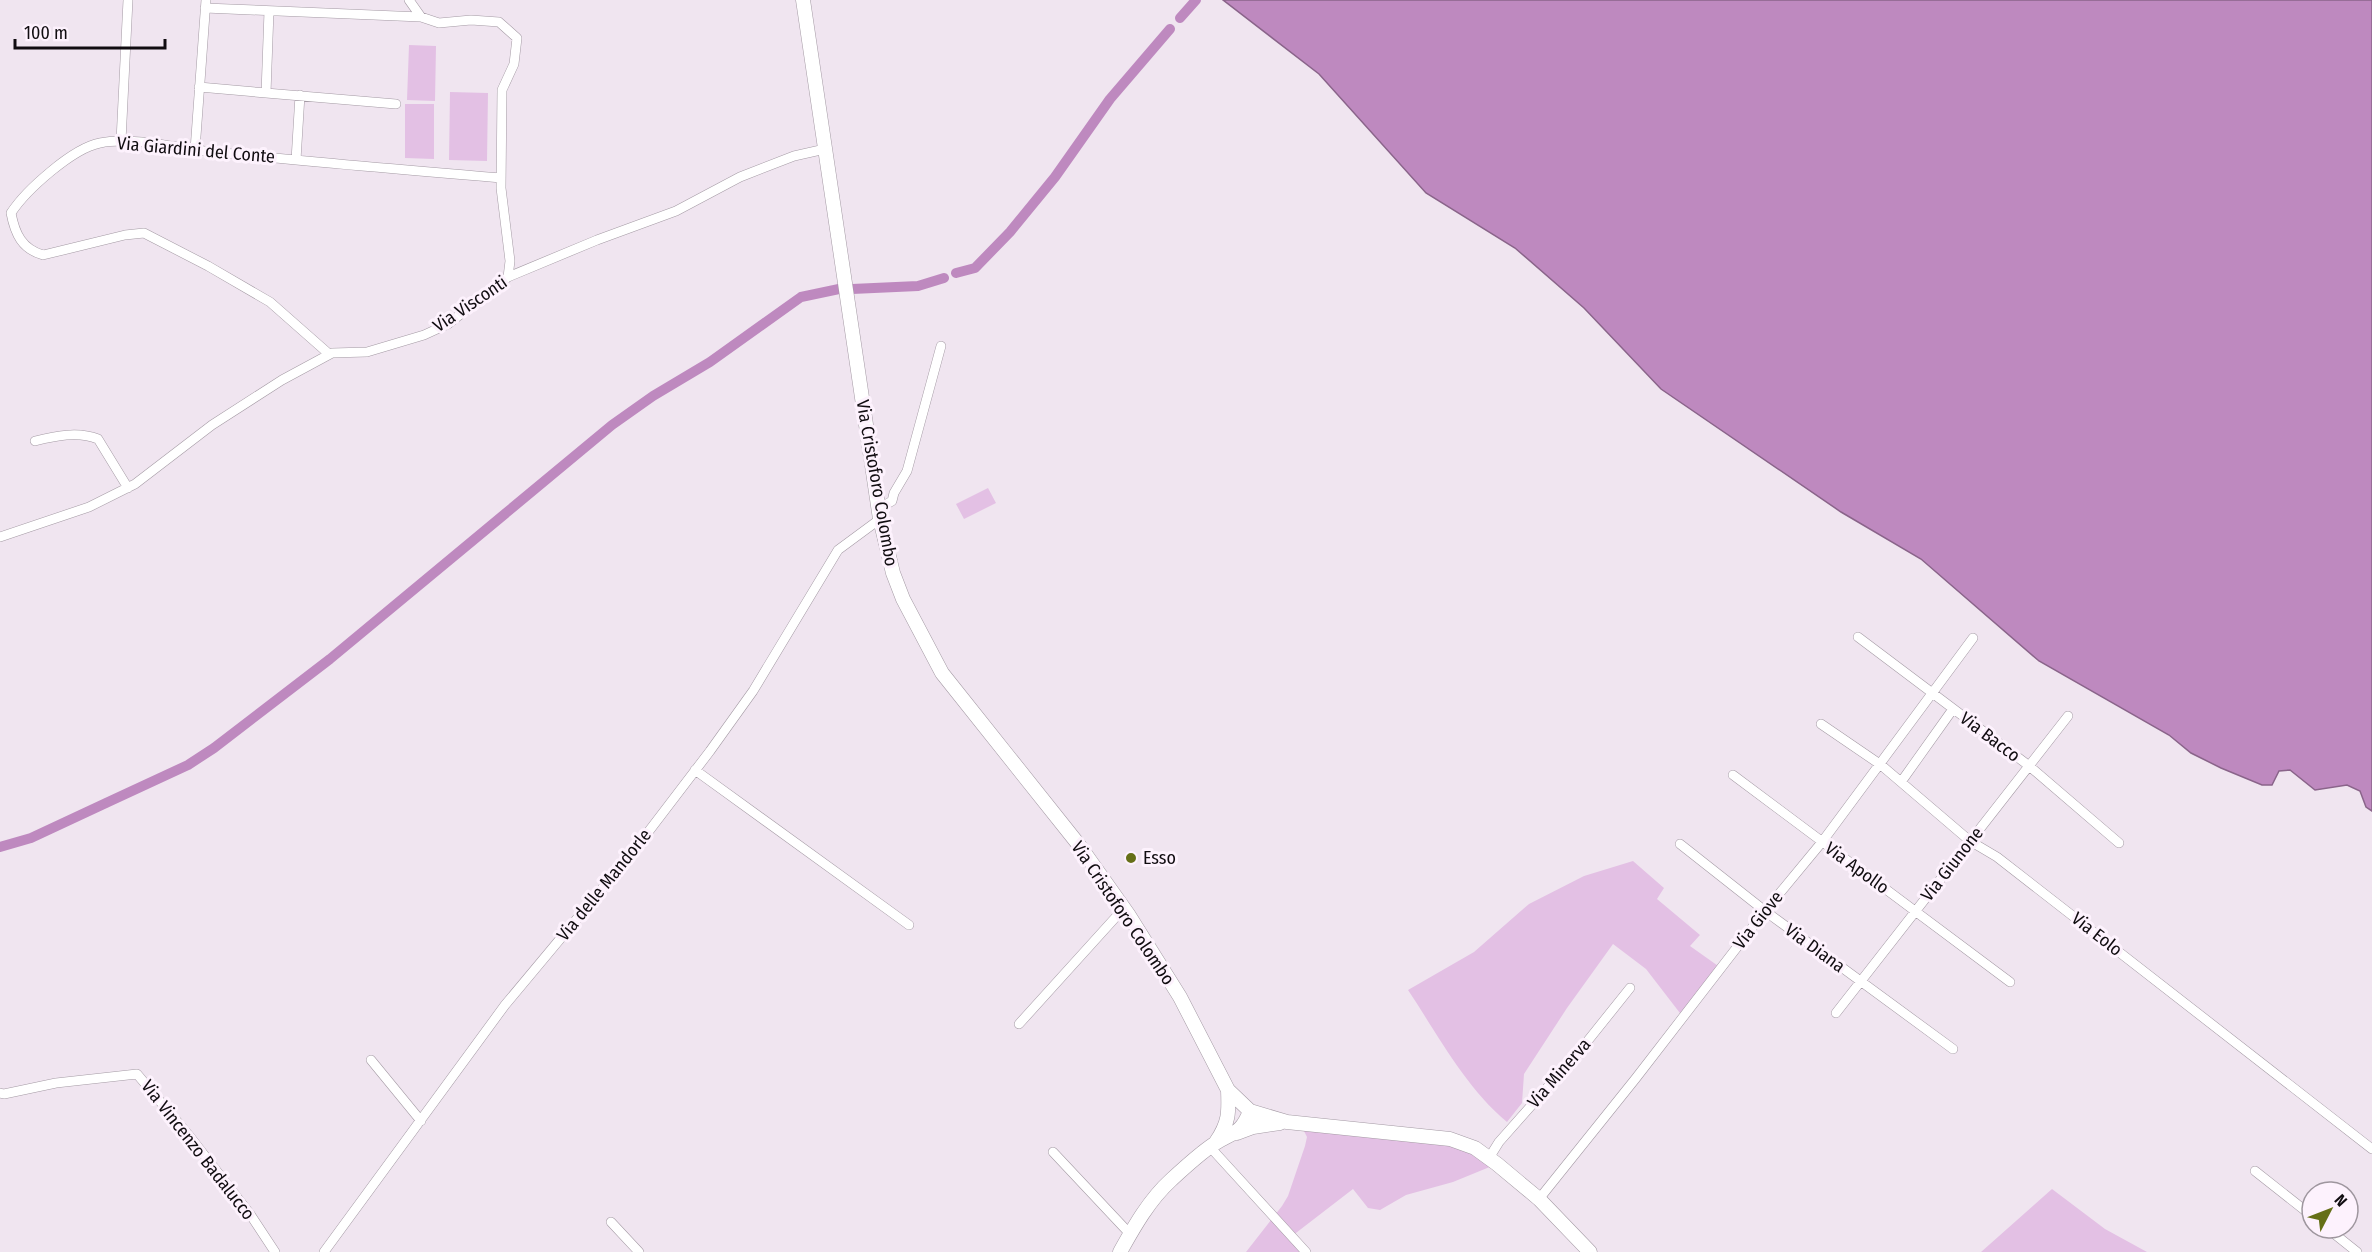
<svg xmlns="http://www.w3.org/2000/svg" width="2372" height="1252" font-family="'Fira Sans Condensed',sans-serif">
<rect width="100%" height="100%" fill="#f0e5f0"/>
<!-- green -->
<path fill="#e3c0e4" d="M 409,45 L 436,46 L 435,101 L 407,100 Z
M 450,92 L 488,93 L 487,161 L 449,160 Z
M 405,104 L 434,104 L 434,159 L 405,158 Z
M 988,488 L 996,503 L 964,519 L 956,504 Z
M 1633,861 L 1664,888 L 1657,899 L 1700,935 L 1690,946 L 1721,968 L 1683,1017 L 1646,969 L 1613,944 L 1567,1008 L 1524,1074 L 1522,1103 L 1507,1122 C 1465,1087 1438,1035 1408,990 L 1474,952 L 1529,904 L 1584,876 Z
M 1303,1129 L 1450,1139 L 1497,1164 L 1453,1182 L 1406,1195 L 1380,1210 L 1368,1208 L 1353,1189 L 1292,1236 L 1306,1252 L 1246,1252 L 1282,1206 L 1288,1196 L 1305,1146 L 1307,1137 Z
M 2052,1189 L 2105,1229 L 2147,1252 L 1981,1252 Z"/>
<!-- water -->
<path fill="#be89bf" stroke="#8a648a" stroke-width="1.5" d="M 1223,0 L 2372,0 L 2372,811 L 2366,807 L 2360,791 L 2347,785 L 2315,790 L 2290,770 L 2279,771 L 2272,785 L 2262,785 L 2221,768 L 2191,753 L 2169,735 L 2039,661 L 1921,559 L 1841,512 L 1661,389 L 1584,308 L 1515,248 L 1426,193 L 1319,74 Z"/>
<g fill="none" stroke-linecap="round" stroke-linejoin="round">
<!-- canal -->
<path stroke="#be89bf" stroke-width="10" d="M 1180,18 L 1196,0
M 956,273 L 975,268 L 1010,232 L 1055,177 L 1110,99 L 1170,29
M 852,289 L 918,286 L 944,278
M 0,847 L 31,838 L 106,803 L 188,765 L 214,748 L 330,659 L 612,425 L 653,396 L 710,362 L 801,297 L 839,289"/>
<!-- minor casing -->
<g stroke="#a49aa4" stroke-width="10">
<path id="minor" d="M 409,0 L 421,17 L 439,23 L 471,20 L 499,22 L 517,38 L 514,64 L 502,90 L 501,188 L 510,261 L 508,277
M 205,8 L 421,17
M 199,87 L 266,93 L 269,11
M 266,93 L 396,104
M 121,141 L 128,0
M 195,150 L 206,0
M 296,160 L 300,95
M 329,354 L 270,302 L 208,266 L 144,233 L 125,235 L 43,255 C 22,249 15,234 11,213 C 26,190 73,148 100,143 C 131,136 181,149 214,152 C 309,162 405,170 501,178
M 35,441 C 55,436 78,431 98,439 L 128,488
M 878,509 L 892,501 L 894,493 L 907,471 L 941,346
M 0,537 L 89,507 L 135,484 L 212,425 L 282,380 L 332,353 L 367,352 L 424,335 L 448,324 L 508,277 L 597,240 L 676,211 L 740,177 L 794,156 L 825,149
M 1858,637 L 2028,765 L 2119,843
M 1821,724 L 1881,765 L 1970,841 L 1997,857 L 2372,1149
M 695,770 L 909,925
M 1733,775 L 2010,982
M 1901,782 L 1953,709
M 1680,844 L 1765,911 L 1953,1049
M 1836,1013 L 2068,716
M 1019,1024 L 1124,908
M 371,1060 L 421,1121
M 0,1093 L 4,1094 L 56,1083 L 137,1074 L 191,1138 L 250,1214 L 275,1252
M 1210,1147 L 1306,1252
M 1053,1152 L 1130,1234
M 1489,1158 L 1499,1142 L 1578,1053 L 1630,988
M 2255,1171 L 2312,1216
M 1539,1199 L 1636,1078 L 1765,911 L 1822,842 L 1973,638
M 611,1222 L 639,1252
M 2327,1228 L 2357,1252
M 324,1252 L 505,1005 L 636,848 L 710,751 L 753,691 L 838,550 L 880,519"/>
</g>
<!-- secondary casing -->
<g stroke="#a49aa4" stroke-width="15">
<path id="secondary" d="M 803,0 L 880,519 L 893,573 L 903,599 L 942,673 L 1079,845 L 1128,914 L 1180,997 L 1228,1090 L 1250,1111 L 1287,1122 L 1450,1139 L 1475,1148 L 1497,1164 L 1539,1199 L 1590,1252
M 1237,1133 L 1253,1127 L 1280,1123
M 1216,1142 C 1229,1123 1229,1113 1228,1090
M 1120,1252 C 1134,1227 1149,1200 1171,1180 C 1184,1168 1199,1154 1214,1144 C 1232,1132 1241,1135 1250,1111"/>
</g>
<!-- minor -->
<use href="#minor" stroke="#fff" stroke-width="9"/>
<!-- secondary -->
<use href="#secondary" stroke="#fff" stroke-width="14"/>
</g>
<!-- markers -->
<circle fill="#656f17" stroke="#fdf2fd" stroke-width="2" cx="1131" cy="858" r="6"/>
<g text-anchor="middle" stroke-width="6" stroke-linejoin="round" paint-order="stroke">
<!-- street labels -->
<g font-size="18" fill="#100c10" stroke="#fdf2fd">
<text transform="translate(196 150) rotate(5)" y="6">Via Giardini del Conte</text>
<text transform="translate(470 304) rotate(-34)" y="6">Via Visconti</text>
<text transform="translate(877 483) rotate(80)" y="6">Via Cristoforo Colombo</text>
<text transform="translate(1990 737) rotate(37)" y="6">Via Bacco</text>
<text transform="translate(1952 864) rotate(-52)" y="6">Via Giunone</text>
<text transform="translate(1857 868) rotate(36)" y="6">Via Apollo</text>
<text transform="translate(604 885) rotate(-51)" y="6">Via delle Mandorle</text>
<text transform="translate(1123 913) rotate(56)" y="6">Via Cristoforo Colombo</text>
<text transform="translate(1758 920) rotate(-52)" y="6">Via Giove</text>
<text transform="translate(2097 934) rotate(38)" y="6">Via Eolo</text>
<text transform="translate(1815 948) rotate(36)" y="6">Via Diana</text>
<text transform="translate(1559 1073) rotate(-49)" y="6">Via Minerva</text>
<text transform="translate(198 1150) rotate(52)" y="6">Via Vincenzo Badalucco</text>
</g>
<!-- poi labels -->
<g font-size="18" fill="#100c10" stroke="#fdf2fd" text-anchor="start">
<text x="1143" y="864">Esso</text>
</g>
</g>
<!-- north arrow -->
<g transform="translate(2330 1210) rotate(48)"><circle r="28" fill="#fdf2fd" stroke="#9e969e" stroke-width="1.5"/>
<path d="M0-4.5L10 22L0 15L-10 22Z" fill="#656f17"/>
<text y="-9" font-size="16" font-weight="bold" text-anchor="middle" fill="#100c10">N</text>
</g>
<!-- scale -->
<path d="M15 39v9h150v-9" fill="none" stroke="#100c10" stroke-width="3"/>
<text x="24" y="39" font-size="18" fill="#100c10" stroke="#fdf2fd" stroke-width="4.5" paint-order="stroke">100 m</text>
</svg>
